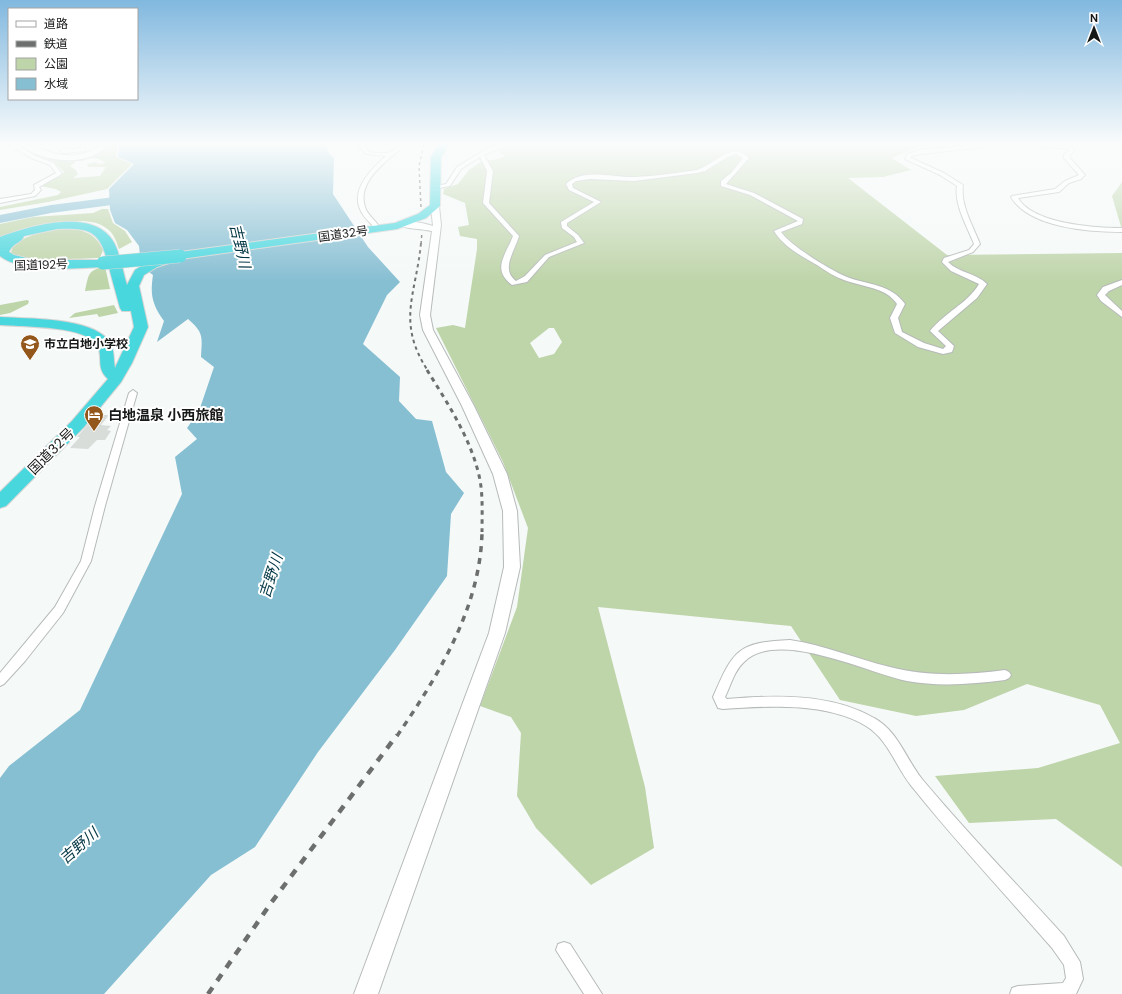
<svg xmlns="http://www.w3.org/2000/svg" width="1122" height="994" font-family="'DM Sans','Noto Sans JP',sans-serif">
<rect width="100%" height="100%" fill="#f5f9f8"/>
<!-- green -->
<path fill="#bed4a9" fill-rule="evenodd" d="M 110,143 L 118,143 L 116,157 L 132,164 L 107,189 L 48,202 L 0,210 L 0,207 L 58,195 L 61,192 L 56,189 L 40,186 L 62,175 L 64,172 L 53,161 L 33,156 L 33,154 L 38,154 L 53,157 L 98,153 ZM 89,158 L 99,159 L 106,163 L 98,164 L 96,162 L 87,164 L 88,167 L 106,167 L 100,176 L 73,178 L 78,174 L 76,170 L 70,166 L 76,162 L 74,161 L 83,161 Z
M 526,143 L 926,143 L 892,158 L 911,170 L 883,177 L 848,178 L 947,255 L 1122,253 L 1122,867 L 1056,819 L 969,823 L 935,776 L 1038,768 L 1120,743 L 1100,705 L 1027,684 L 964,710 L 916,716 L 840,700 L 791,626 L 598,607 L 645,787 L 654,848 L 591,885 L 536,828 L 517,796 L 521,733 L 511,717 L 480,706 L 517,607 L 528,528 L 503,462 L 436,328 L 453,325 L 465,328 L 477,249 L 477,239 L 460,236 L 458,227 L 469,225 L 465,203 L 443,194 L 444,189 L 458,184 L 469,170 L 482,161 L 499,159 L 505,156 L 497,151 C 510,142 516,149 526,143 ZM 549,328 L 554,328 L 562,342 L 554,354 L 539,358 L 530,343 Z
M 1122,182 L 1122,230 L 1112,196 Z
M 102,209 L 108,209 L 113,223 L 125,231 L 132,242 L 119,249 C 116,241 114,233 106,228 C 83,210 25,231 0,239 L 0,224 L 33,217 L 93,213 Z
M 70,229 C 86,230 96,235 103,250 L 100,258 C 83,258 20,263 11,253 L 13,246 C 29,233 50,229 70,229 Z
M 105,266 L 110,289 L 85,291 C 89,274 87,271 105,266 Z
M 27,300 L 29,301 L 28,304 L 10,313 L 0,315 L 0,305 Z
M 114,305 L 118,313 L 99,317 L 97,314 L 69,318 L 75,313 Z"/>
<!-- water -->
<path fill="#86bed2" d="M 120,143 L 325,143 L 328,152 L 334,158 L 333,194 L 368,247 L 400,282 L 387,295 L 363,344 L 400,377 L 399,401 L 416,419 L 432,421 L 446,472 L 464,493 L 451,514 L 447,576 L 395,650 L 318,752 L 255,847 L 211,875 L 104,994 L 0,994 L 0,778 L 9,766 L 80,710 L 182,494 L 175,457 L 197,439 L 187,428 L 199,411 L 214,367 L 201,357 C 202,336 204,333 188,319 L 157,342 L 164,321 C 152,304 150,295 153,275 L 141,266 L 139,246 L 127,230 L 115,223 L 110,210 L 109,189 L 134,164 L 118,157 Z"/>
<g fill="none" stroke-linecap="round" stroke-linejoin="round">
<!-- river -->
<path fill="#86bed2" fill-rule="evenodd" d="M 138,194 L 142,195 L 144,198 L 142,201 L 51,213 L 0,223 L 0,215 L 51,205 Z"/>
</g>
<!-- building -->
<path fill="#d9ddda" d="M 96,415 L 109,415 L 101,425 L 111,426 L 107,430 L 111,431 L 105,440 L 97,440 L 88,449 L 70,448 L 80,437 L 77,437 Z"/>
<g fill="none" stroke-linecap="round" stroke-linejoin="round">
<!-- street casing -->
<g stroke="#b6bab9" stroke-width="2">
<path id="street" d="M 7,143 L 15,143 L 35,156 L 54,163 L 62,174 L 39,187 L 41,190 L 35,196 L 0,203 L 0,199 L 31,194 L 35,190 L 34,185 L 56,173 L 50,165 L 31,158 Z
M 356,143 L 362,143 L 369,152 C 375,153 385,154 390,152 C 397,149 399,143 407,143 C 391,159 356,179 365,207 C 367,214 374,219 378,225 L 375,227 L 373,226 C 368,221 362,215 360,209 C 351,189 372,168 386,156 L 366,154 Z
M 503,143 L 511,143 L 484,155 L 493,171 L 489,203 L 519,236 C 515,251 500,269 516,281 L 525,276 L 545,255 L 577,242 L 574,237 L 562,228 L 561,222 L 594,202 L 569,190 L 566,184 C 583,167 614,178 635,177 C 655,176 677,173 697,170 C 714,165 732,140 749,158 L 726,184 L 754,193 L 803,219 L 802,224 L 781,232 C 791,246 830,270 847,277 C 868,285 891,284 905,304 L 898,318 L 902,332 L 924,343 L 943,349 L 946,346 L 930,331 C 944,313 967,304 979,284 L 951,271 L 942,262 L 944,258 L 969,250 L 974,244 C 967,226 954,205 957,186 L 940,175 L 905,159 L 907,154 L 919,150 L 990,143 L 986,147 L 920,154 L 911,156 L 911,158 L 944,173 L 963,185 C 960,205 973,226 980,244 L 973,252 L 948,262 C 959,273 976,273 987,284 L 977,298 L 938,331 L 954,346 L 952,352 L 943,354 L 918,347 L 895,333 L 890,318 L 897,304 C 886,287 862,287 844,280 C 835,277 826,271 817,265 C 800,255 785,248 774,231 L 798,221 L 750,195 L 721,186 L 721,181 L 731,173 L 743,158 L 736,154 L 726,158 L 705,171 L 697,173 L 634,181 L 590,179 L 576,181 L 572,184 L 573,188 L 601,202 L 567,223 L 567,226 L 578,235 L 584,243 L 549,257 L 527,282 L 512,285 C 491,269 506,255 513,236 L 483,203 L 487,171 L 480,157 L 461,169 L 450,186 L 435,189 L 432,187 L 446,184 L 457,167 L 486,149 Z
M 1008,143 L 1030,143 L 1070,147 L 1075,150 L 1070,155 L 1070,158 L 1085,175 L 1081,179 L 1069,183 L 1059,192 L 1018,198 C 1033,224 1095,228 1122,228 L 1122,232 C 1090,232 1029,228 1011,197 L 1012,196 L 1055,189 L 1065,181 L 1079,175 L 1064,158 L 1064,155 L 1069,150 L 1067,149 Z
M 83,148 L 85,149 L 85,151 L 63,153 L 60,151 L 63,149 Z
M 1122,280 L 1122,285 L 1109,291 L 1105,295 L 1122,311 L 1122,317 L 1101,301 L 1097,295 L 1103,287 Z
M 133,390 L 137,393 L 105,506 L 91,561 L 63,613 L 25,661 L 4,684 L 0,686 L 0,673 L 55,607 L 81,561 L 95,506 L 129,393 Z
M 790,640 C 825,645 856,659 890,667 C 928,677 967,675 1005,670 L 1009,672 L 1011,675 L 1009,678 L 1005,680 C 973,684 939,687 907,681 C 868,673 777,628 744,662 C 734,671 731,685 725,697 L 727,699 C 774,695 831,693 874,718 C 898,731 906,759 922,779 C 967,833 1017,884 1064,936 L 1080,962 L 1083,979 L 1076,994 L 1010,994 L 1012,988 L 1018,986 L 1063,983 L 1066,978 L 1064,965 L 1052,948 C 1006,895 957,843 913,788 C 896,768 889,740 866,726 C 827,702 767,706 723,709 L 718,708 L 713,697 C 733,651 737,642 790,640 Z
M 564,942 L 570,944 L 602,994 L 584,994 L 556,950 L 558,944 Z"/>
</g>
<!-- secondary casing -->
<g stroke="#b6bab9" stroke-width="2">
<path id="secondary" d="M 18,143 C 37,143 49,156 69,155 C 76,155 84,154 91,151 C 98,148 101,143 110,143 C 89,169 41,163 18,143 Z
M 435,203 L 439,206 L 441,225 L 430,315 L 433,330 L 474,406 L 507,474 L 517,511 L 520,567 L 505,633 L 378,994 L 354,994 L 489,633 L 504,567 L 503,511 L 493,474 L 462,406 L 423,330 L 420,315 L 432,231 C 424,229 400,228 397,225 C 404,218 423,223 433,226 L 431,206 Z"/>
</g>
<!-- highway casing -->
<g stroke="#d5d5d5" stroke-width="2">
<path id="highway" d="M 440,143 L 450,143 L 441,157 L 440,206 L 426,218 L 397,229 L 181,259 L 157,267 L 144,275 L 139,286 L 148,327 L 132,363 L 121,382 L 84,427 L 6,506 L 0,508 L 0,492 L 72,421 L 108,379 C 95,367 104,357 97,345 C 85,325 21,327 0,325 L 0,317 C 28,319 91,317 109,341 C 115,349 113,359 115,368 L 134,327 L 131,311 L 122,311 L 120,308 L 108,264 L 103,267 C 75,268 23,274 0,256 L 0,237 C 29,226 92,207 113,241 C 120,252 123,273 127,285 L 135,270 L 149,261 L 180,252 L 395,223 L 418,214 L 430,205 L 431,157 ZM 57,229 C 87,228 99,229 107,260 L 34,260 L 14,255 L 9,252 C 12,243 22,243 24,236 Z"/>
</g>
<!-- street -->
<use href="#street" fill="#fff" fill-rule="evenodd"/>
<!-- secondary -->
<use href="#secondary" fill="#fff" fill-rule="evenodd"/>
<!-- highway -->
<use href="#highway" fill="#49d7de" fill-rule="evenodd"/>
<!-- rail-far4 -->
<path stroke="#6d6f6f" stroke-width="1.5" stroke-dasharray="3 3" stroke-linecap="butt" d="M 421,207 L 419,166 L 424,143
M 421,244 L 422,232"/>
<!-- rail-far3 -->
<path stroke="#6d6f6f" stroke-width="2" stroke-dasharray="3.5 3.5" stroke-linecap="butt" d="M 421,243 C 416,295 396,322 428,371"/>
<!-- rail-far2 -->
<path stroke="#6d6f6f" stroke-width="3" stroke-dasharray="4.5 4.5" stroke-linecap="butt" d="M 427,370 C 448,404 472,440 480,480 C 483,497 482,515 482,532"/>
<!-- rail-far1 -->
<path stroke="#6d6f6f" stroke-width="3.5" stroke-dasharray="6 6" stroke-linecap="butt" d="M 397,736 C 438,676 481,607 482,531"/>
<!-- rail -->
<path stroke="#6d6f6f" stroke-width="4.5" stroke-dasharray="8 8" stroke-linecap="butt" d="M 208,994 L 271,903 L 397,735"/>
<!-- highway-bridge casing -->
<g stroke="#d5d5d5" stroke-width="14" stroke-linecap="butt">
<path id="highway-bridge" d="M 103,263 L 180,256"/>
</g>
<!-- highway-bridge -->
<use href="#highway-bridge" stroke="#49d7de" stroke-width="13"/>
</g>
<!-- sky -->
<linearGradient id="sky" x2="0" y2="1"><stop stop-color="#81b8df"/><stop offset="0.51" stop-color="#fafcfc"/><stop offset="1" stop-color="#fafcfc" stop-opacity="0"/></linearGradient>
<rect width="1122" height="282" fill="url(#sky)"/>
<!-- icons -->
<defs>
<g id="school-pin" transform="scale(1)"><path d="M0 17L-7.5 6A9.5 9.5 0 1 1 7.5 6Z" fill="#94571b" stroke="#fff"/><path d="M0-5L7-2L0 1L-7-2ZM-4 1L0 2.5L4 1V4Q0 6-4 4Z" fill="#fff"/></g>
<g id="hotel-pin" transform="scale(1)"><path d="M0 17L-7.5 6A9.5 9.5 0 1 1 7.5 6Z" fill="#94571b" stroke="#fff"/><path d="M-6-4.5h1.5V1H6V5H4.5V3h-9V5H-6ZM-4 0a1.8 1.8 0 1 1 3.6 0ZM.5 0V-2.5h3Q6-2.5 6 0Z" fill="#fff"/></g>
</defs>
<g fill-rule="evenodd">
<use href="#school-pin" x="30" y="344"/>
<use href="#hotel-pin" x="94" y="415"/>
</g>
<g text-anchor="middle" stroke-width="4" stroke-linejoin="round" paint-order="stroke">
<!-- far-street labels -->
<g font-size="12" fill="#171818" stroke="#fff">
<text transform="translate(343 234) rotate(-8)" y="4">国道32号</text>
<text transform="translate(41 265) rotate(-2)" y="4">国道192号</text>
</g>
<!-- far-poi labels -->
<g font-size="12" font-weight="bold" fill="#171818" stroke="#fff" text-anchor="start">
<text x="44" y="348">市立白地小学校</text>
</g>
<!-- poi labels -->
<g font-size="14" font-weight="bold" fill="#171818" stroke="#fff" text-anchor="start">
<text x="108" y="420">白地温泉 小西旅館</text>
</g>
<!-- street labels -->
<g font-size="14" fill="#171818" stroke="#fff">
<text transform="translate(51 451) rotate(-45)" y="5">国道32号</text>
</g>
<!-- water labels -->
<g font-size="15" font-style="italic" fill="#003543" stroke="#fff">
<text transform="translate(240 246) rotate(77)" y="5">吉野川</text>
<text transform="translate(271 576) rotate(-72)" y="5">吉野川</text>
<text transform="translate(79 846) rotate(-41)" y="5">吉野川</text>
</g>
</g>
<!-- legend -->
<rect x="8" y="8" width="130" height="92" fill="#ffffff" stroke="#a2a3a3"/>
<rect x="16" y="21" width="20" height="6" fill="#ffffff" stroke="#a2a3a3"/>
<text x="44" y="28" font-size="12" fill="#171818">道路</text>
<rect x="16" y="41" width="20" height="6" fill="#6d6f6f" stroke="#a2a3a3"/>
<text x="44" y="48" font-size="12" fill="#171818">鉄道</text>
<rect x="16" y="58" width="20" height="12" fill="#bed4a9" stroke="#a2a3a3"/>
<text x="44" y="68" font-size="12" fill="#171818">公園</text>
<rect x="16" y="78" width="20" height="12" fill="#86bed2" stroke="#a2a3a3"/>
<text x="44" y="88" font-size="12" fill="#171818">水域</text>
<!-- north arrow -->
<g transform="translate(1094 28)" stroke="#ffffff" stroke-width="3" paint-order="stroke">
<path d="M0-3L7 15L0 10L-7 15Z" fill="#171818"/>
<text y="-6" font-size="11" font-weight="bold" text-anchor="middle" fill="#171818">N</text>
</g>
</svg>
